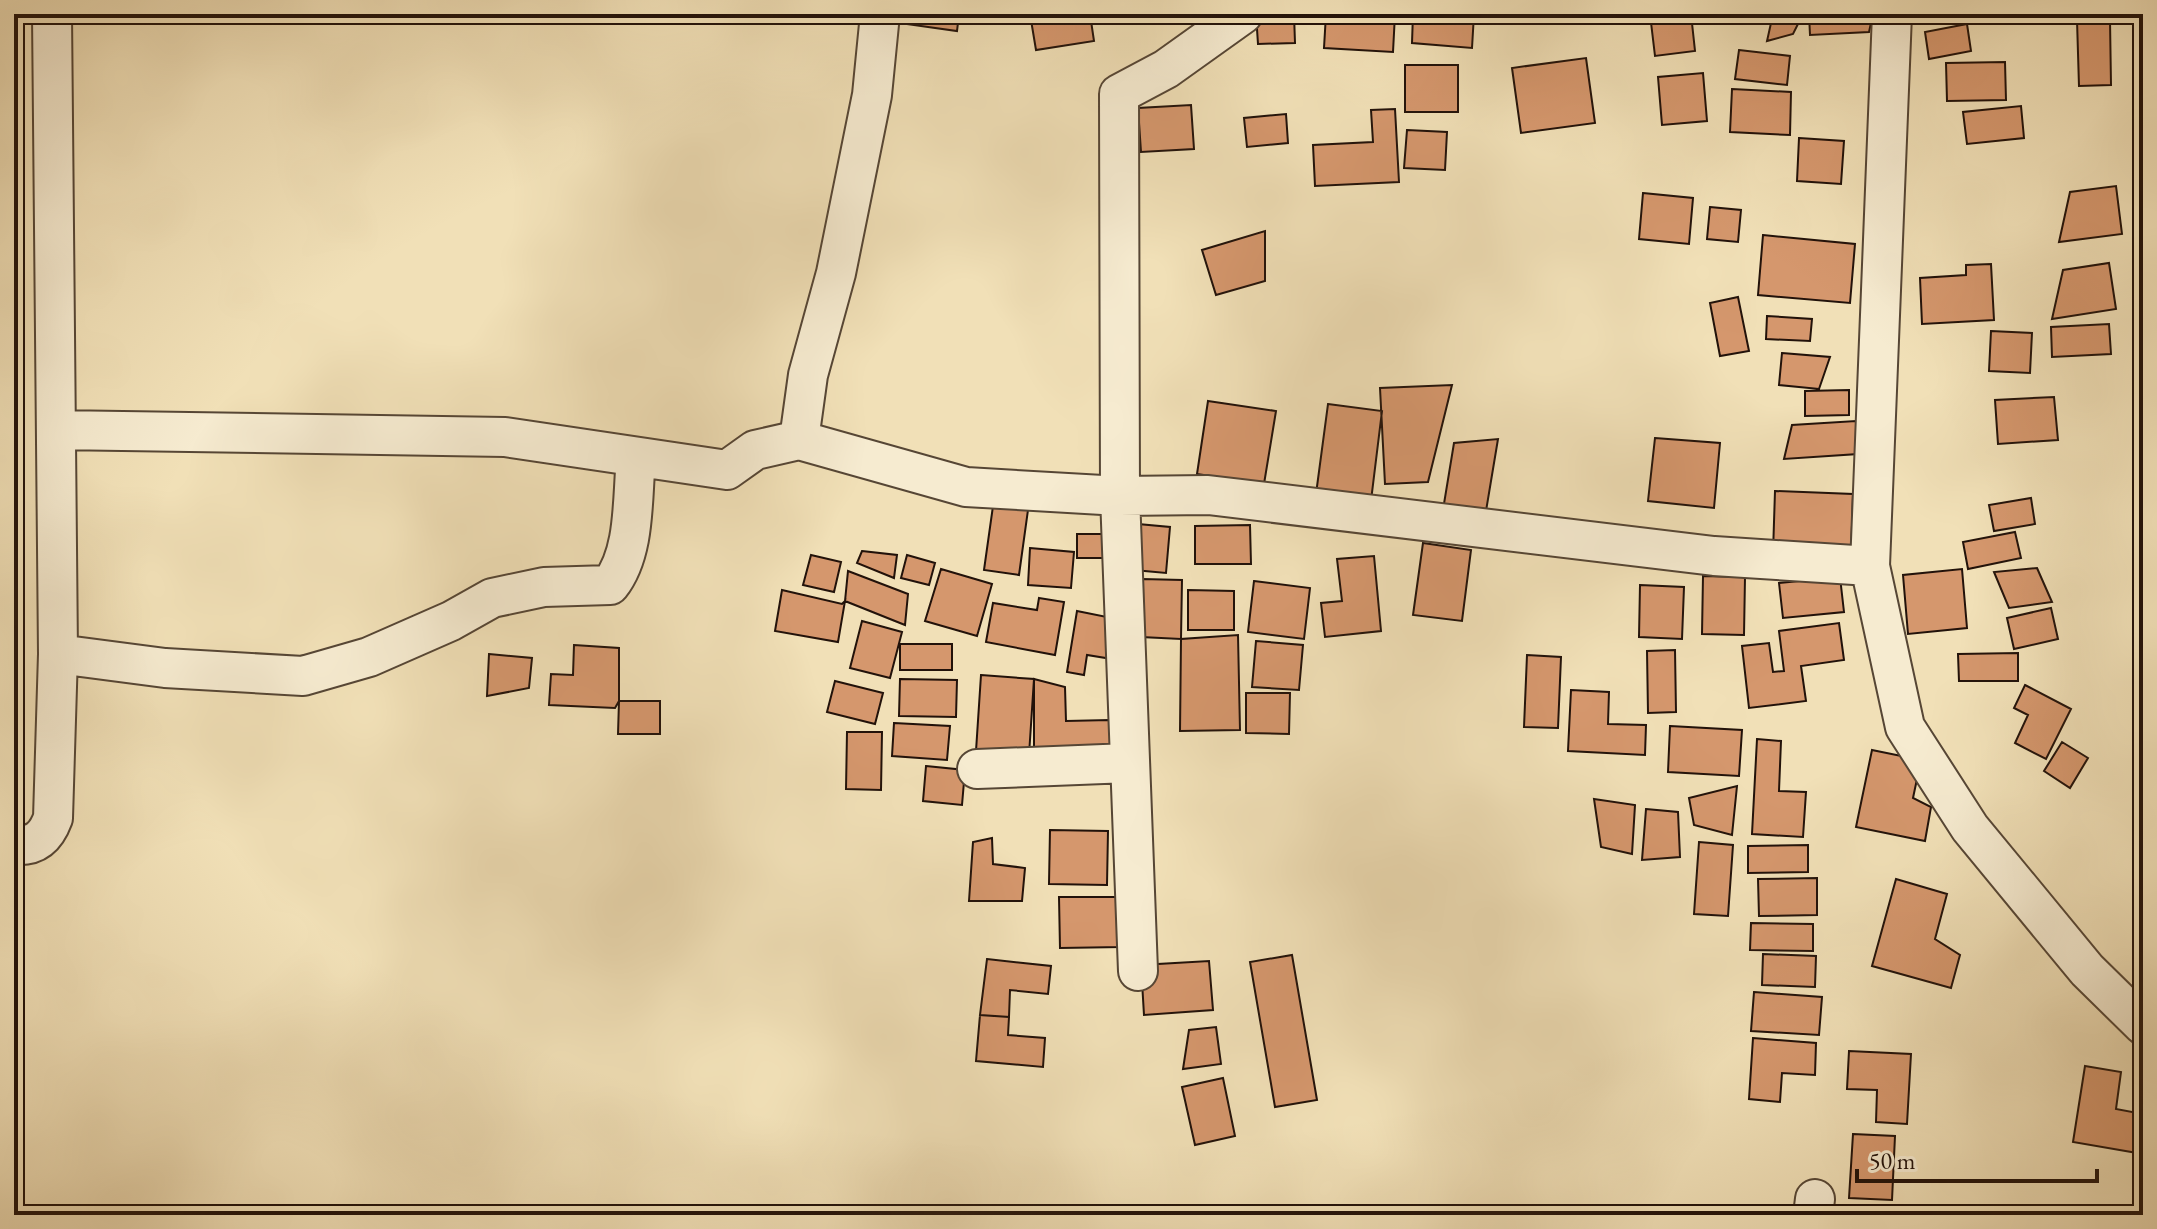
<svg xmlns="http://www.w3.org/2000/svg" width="2157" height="1229" font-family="'EB Garamond',serif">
<rect width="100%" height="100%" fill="#f1e0b7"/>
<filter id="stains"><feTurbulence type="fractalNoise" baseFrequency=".0025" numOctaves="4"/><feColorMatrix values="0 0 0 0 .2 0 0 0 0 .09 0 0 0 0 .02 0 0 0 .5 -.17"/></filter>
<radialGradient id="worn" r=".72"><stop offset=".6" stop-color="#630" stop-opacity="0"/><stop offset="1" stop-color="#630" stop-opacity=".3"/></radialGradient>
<!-- building -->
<path fill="#d5976d" stroke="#22120a" stroke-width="2" d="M 893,14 L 959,14 L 957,31 L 892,22 Z
M 1030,14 L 1090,14 L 1094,41 L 1036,50 Z
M 1256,14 L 1294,14 L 1295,43 L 1258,44 Z
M 1326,14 L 1395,14 L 1393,52 L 1324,48 Z
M 1413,14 L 1474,14 L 1472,48 L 1412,43 Z
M 1650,14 L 1691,14 L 1695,51 L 1655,56 Z
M 1773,14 L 1803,14 L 1793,34 L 1767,41 Z
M 1809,14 L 1873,14 L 1869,32 L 1810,35 Z
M 1920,14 L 1988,14 L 1921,20 Z
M 2077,20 L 2110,20 L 2111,85 L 2079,86 Z
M 1967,24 L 1971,51 L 1929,59 L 1925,32 Z
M 1739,50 L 1790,56 L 1787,85 L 1735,79 Z
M 1586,58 L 1595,123 L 1521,133 L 1512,68 Z
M 2005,62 L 2006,100 L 1947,101 L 1946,63 Z
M 1405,65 L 1458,65 L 1458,112 L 1405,112 Z
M 1703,73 L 1707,121 L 1662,125 L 1658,77 Z
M 1732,89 L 1791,92 L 1790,135 L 1730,132 Z
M 1191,105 L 1194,149 L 1141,152 L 1138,108 Z
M 2021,106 L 2024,138 L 1967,144 L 1963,112 Z
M 1395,109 L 1399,182 L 1315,186 L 1313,145 L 1373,142 L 1371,110 Z
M 1286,114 L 1288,143 L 1247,147 L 1244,118 Z
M 1407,130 L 1447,132 L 1445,170 L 1404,168 Z
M 1799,138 L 1844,141 L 1841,184 L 1797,181 Z
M 2116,186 L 2122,234 L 2059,242 L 2070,192 Z
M 1643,193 L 1693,198 L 1689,244 L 1639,239 Z
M 1710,207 L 1741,210 L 1738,242 L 1707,239 Z
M 1265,231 L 1265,281 L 1216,295 L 1202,250 Z
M 1763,235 L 1855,244 L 1850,303 L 1758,295 Z
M 2109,263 L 2116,309 L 2052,319 L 2063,270 Z
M 1991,264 L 1994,320 L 1922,324 L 1920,278 L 1966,275 L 1966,265 Z
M 1738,297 L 1749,351 L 1720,356 L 1710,303 Z
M 1767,316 L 1812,319 L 1810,341 L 1766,339 Z
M 2109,324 L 2111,354 L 2052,357 L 2051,327 Z
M 1991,331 L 2032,333 L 2030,373 L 1989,371 Z
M 1782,353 L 1830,357 L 1819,389 L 1779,385 Z
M 1452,385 L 1428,482 L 1385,484 L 1380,388 Z
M 1849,390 L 1849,415 L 1805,416 L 1805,391 Z
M 2054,397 L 2058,440 L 1998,444 L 1995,400 Z
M 1208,401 L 1276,411 L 1264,484 L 1197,474 Z
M 1328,404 L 1382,411 L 1369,517 L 1314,509 Z
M 1856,421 L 1858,454 L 1784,459 L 1792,425 Z
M 1655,438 L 1720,443 L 1714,508 L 1648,501 Z
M 1498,439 L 1483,529 L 1441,522 L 1454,443 Z
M 1775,491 L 1853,494 L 1851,556 L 1773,553 Z
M 2031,498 L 2035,524 L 1994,531 L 1989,505 Z
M 993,506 L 1028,510 L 1019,575 L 984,570 Z
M 1138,524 L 1170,527 L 1166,573 L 1134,570 Z
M 1250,525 L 1251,564 L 1195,564 L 1195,526 Z
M 2015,532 L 2021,558 L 1968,569 L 1963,542 Z
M 1077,534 L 1110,534 L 1111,558 L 1077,558 Z
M 1423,543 L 1471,550 L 1462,621 L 1413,615 Z
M 1030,548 L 1074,552 L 1071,588 L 1028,585 Z
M 862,551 L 897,555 L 894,578 L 857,563 Z
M 811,555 L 841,562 L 834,592 L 803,585 Z
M 907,555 L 935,563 L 929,585 L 901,578 Z
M 1374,556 L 1381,631 L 1325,637 L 1321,603 L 1342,601 L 1337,559 Z
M 2037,568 L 2052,602 L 2009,608 L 1994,572 Z
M 941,569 L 992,584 L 977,636 L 925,621 Z
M 1962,569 L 1967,628 L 1908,634 L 1903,575 Z
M 848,571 L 908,594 L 905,625 L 845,601 Z
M 1703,576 L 1745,577 L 1744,635 L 1702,634 Z
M 1840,577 L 1844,612 L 1783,618 L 1779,583 Z
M 1142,579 L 1182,580 L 1181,639 L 1141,637 Z
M 1254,581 L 1310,588 L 1304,639 L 1248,632 Z
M 1640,585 L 1684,587 L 1682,639 L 1639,637 Z
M 782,590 L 842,604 L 845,601 L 838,642 L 775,631 Z
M 1188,590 L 1234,591 L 1234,630 L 1188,630 Z
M 1039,598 L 1064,602 L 1055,655 L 986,642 L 993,603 L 1037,610 Z
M 2051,608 L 2058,639 L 2014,649 L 2007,618 Z
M 1077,611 L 1112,618 L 1118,660 L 1087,655 L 1084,675 L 1067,672 Z
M 862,621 L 902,632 L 890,678 L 850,668 Z
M 1839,623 L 1844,660 L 1801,666 L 1806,701 L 1749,708 L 1742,646 L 1769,643 L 1773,672 L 1784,671 L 1779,631 Z
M 1238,635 L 1240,730 L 1180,731 L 1181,639 Z
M 1256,641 L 1303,645 L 1299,690 L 1252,687 Z
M 900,644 L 952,644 L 952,670 L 900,670 Z
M 574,645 L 619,648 L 619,701 L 615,708 L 549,705 L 551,674 L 573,675 Z
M 1675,650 L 1676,712 L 1648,713 L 1647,651 Z
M 2018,653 L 2018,681 L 1959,681 L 1958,654 Z
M 489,654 L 532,658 L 529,688 L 487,696 Z
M 1527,655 L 1561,657 L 1558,728 L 1524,727 Z
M 981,675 L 1034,679 L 1029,755 L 976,751 Z
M 900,679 L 957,680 L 956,717 L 899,716 Z
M 1034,679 L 1065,687 L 1066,721 L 1110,720 L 1110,754 L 1034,755 Z
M 835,681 L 883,693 L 875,724 L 827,712 Z
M 2025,685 L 2071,709 L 2046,759 L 2015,743 L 2028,715 L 2014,708 Z
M 1571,690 L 1609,692 L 1608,724 L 1646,725 L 1645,755 L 1568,751 Z
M 1246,693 L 1290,693 L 1289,734 L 1246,733 Z
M 619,701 L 660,701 L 660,734 L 618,734 Z
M 894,723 L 950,726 L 947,760 L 892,756 Z
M 1670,726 L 1742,730 L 1739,776 L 1668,772 Z
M 847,732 L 882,732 L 881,790 L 846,789 Z
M 1757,739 L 1781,741 L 1779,791 L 1806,792 L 1803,837 L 1752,834 Z
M 2062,742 L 2088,758 L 2070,788 L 2044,771 Z
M 1872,750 L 1921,760 L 1913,798 L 1931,807 L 1925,841 L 1856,827 Z
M 926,766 L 965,770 L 962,805 L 923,801 Z
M 1737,786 L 1732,835 L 1694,825 L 1689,798 Z
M 1594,799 L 1635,805 L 1632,854 L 1601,847 Z
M 1646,809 L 1678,812 L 1680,857 L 1642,860 Z
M 1050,830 L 1108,831 L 1107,885 L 1049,884 Z
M 992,838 L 993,864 L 1025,868 L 1022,901 L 969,901 L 973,842 Z
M 1699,842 L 1733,845 L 1728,916 L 1694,914 Z
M 1808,845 L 1808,872 L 1748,873 L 1748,846 Z
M 1817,878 L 1817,915 L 1759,916 L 1758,879 Z
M 1896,879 L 1947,894 L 1935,939 L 1960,955 L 1951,988 L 1872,966 Z
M 1059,897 L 1121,897 L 1122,947 L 1060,948 Z
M 1751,923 L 1813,924 L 1813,951 L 1750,950 Z
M 1763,954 L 1816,956 L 1815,987 L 1762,985 Z
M 1292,955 L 1317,1100 L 1275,1107 L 1250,962 Z
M 987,959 L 1051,966 L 1048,994 L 1010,990 L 1009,1017 L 980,1015 Z
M 1209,961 L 1213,1010 L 1144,1015 L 1141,965 Z
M 1754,992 L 1822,997 L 1819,1035 L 1751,1031 Z
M 980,1015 L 1009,1017 L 1008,1035 L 1045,1038 L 1043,1067 L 976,1061 Z
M 1216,1027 L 1221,1064 L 1183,1069 L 1189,1030 Z
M 1753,1038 L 1816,1043 L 1815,1075 L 1782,1073 L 1780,1102 L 1749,1099 Z
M 1849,1051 L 1911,1054 L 1907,1124 L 1876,1122 L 1877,1090 L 1847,1089 Z
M 2085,1066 L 2121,1072 L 2116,1109 L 2143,1114 L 2143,1154 L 2073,1142 Z
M 1223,1078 L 1235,1136 L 1195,1145 L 1182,1087 Z
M 1853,1134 L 1895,1136 L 1892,1200 L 1849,1198 Z"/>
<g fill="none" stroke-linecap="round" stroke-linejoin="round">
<!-- street casing -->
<g stroke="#564635" stroke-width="42">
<path id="street" d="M 1892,14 L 1870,566 L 1905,727 L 1970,828 L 2087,970 L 2143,1025
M 56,430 L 505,437 L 727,470 L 755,450 L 799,440 L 966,487 L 1120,496 L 1208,495 L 1714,556 L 1870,566
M 799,440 L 808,375 L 836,273 L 872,95 L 880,14
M 58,654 L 165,668 L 303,676 L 369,657 L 451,621 L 492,598 L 544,587 L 610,585 C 636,552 632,498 636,458
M 977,769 L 1129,763
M 14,845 C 36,847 46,837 53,818 L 58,654 L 52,14
M 1138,971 L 1120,496 L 1119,94 L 1166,69 L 1243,14
M 1813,1215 L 1815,1199"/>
</g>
<!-- street -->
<use href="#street" stroke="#f6ebd0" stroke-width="38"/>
</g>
<!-- margin -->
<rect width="2157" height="1229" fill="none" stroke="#f1e0b7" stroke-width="48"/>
<rect x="16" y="16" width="2125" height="1197" fill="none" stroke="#22120a" stroke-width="4"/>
<rect x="24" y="24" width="2109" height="1181" fill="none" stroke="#22120a" stroke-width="2"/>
<!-- scale -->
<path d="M1857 1169v12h240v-12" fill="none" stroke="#22120a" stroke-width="4"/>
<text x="1869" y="1169" font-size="24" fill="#22120a" stroke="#f6ebd0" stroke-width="6" paint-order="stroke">50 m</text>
<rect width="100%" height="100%" filter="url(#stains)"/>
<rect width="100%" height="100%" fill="url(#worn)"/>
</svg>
